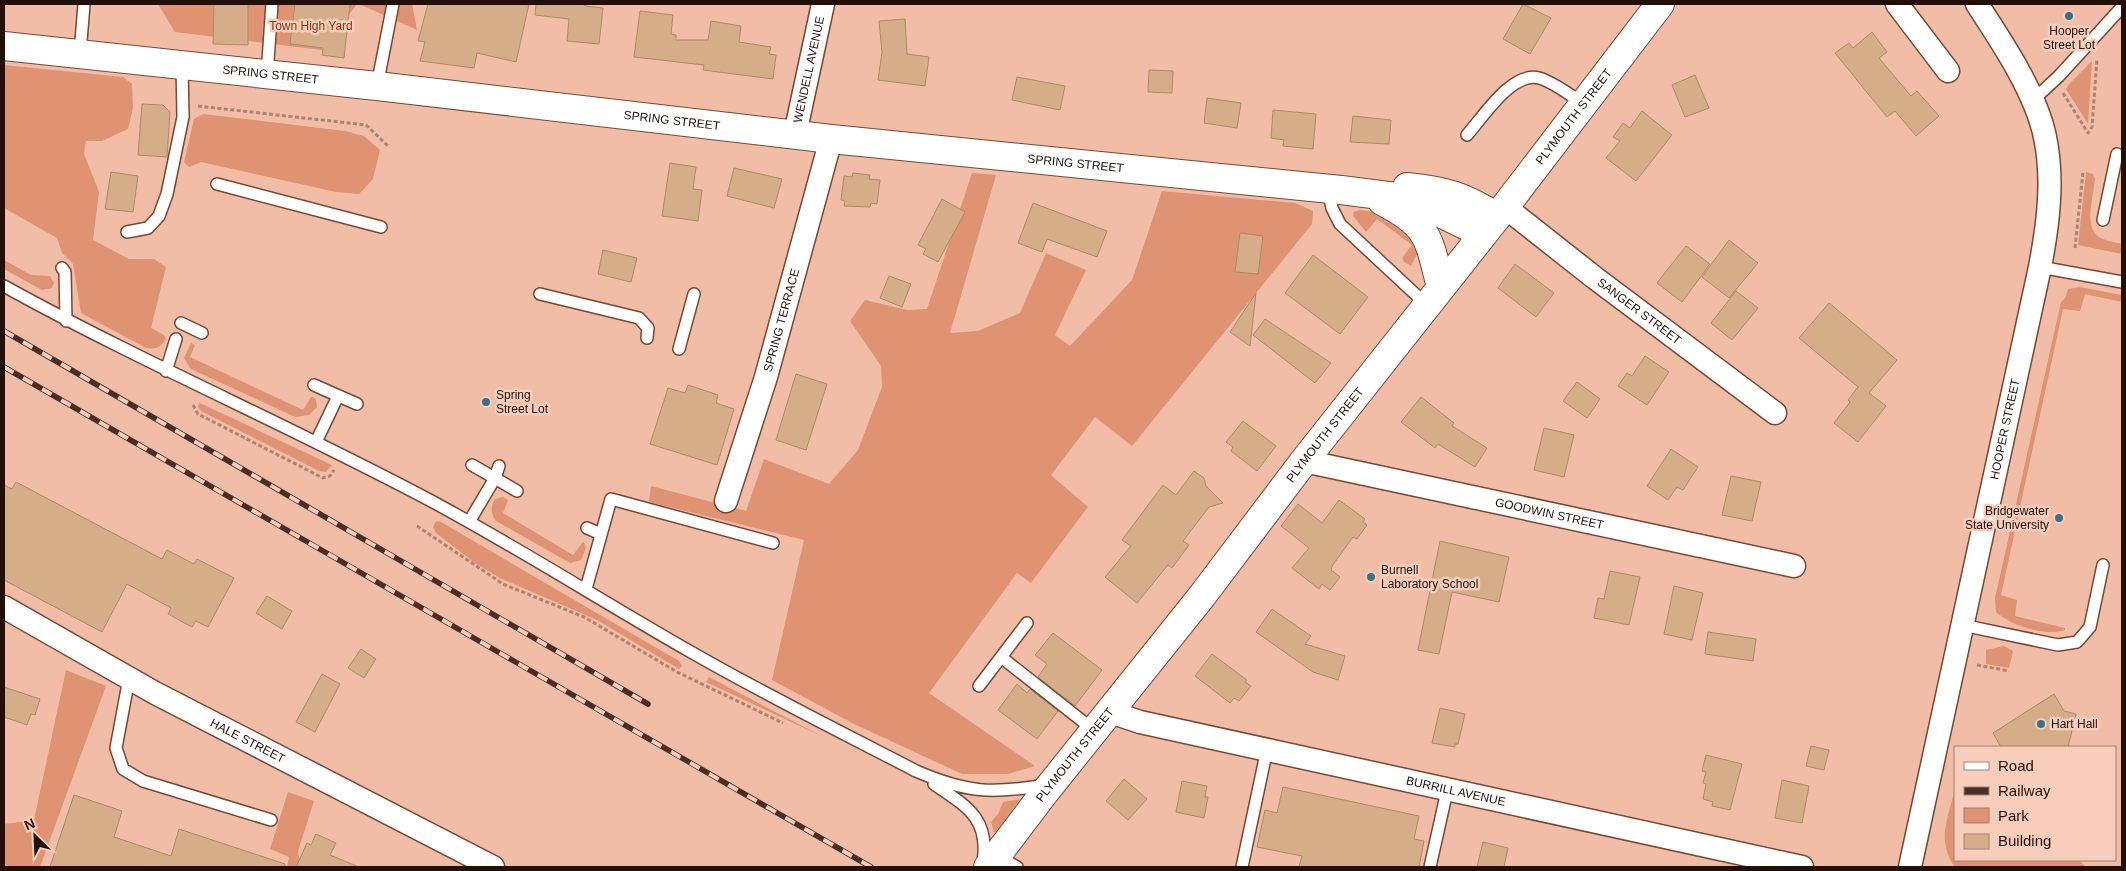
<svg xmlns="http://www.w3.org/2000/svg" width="2126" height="871" font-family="Arial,sans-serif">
<rect width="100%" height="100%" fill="#f2bda7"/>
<!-- green -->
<path fill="#df9373" d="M 158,4 L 357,4 L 322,50 L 175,32 Z
M 359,4 L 412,4 L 417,30 Z
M 2092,61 L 2088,124 L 2066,89 L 2069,84 Z
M 4,65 L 123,77 L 132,84 L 133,108 L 128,129 L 102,141 L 86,141 L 84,154 L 99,192 L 93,240 L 129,259 L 154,259 L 166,267 L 151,328 L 164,335 L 166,339 C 161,347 156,350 146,348 L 81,313 L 73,264 L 62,253 L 57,238 L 4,208 Z
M 203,114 L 345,131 L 364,136 L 380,150 L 373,179 L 359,194 L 336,192 L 201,162 L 189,167 L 184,162 L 194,119 Z
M 2086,172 L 2093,174 L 2095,179 C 2094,194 2083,227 2099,237 C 2105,241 2115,242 2122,244 L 2122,254 L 2078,245 Z
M 972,173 L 996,175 L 950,333 L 978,331 L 1020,313 L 1046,253 L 1086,270 L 1055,335 L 1070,346 L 1132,280 L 1162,191 L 1295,203 L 1313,211 L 1312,224 L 1132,446 L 1095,417 L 1051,475 L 1088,507 L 1031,583 L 1017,573 L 929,693 L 1035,766 L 1008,774 L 962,774 L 854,724 L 772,680 L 804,540 L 649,502 L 651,486 L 746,511 L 764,459 L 829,484 L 858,450 L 882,387 L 881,366 L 850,321 L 865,300 L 907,310 L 927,309 Z
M 1359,210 L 1380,213 L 1396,219 L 1415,243 L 1417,254 L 1411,266 L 1404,262 L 1402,258 L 1412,245 L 1377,219 L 1366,232 L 1353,216 L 1354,212 Z
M 4,260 L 31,275 L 50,276 L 54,283 L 52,288 L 42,290 L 4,269 Z
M 2080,287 L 2122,295 L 2122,302 L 2085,294 L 2080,311 L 2063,309 L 2001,595 L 2017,600 L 2015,616 L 2065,628 L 2065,630 C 2046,637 2010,625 1996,612 L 1995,598 L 2061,302 L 2065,298 L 2068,289 Z
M 191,343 L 195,345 L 190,357 L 303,410 L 311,397 L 313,397 L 316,400 L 317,407 L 309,415 L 295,417 L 191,369 L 184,358 Z
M 199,403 L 202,404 L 332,465 L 326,472 L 319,471 L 201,411 L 198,407 Z
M 503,497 L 508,500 L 503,513 L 573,555 L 582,543 L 584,542 L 586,548 L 581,560 L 570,563 L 496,521 C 491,514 490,507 495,499 Z
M 436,521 L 441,522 L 679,661 L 682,666 L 679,669 L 597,620 L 502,579 L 475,563 L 436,533 L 433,527 Z
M 2004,646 L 2013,651 L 2009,668 L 1986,664 L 1986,650 Z
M 66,670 L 106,686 L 40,867 L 4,867 L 4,824 L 34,820 Z
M 709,677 L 823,737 L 706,682 Z
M 1955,789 L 1955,860 L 2079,860 L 2086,867 L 1955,867 C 1936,841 1948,818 1955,789 Z
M 288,792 L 314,801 L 298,851 L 300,867 L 287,867 L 289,857 L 270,849 Z
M 1020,799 L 996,832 L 994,832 L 991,822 L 998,814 L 1003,802 Z"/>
<!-- building -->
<path fill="#d6ad89" stroke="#af8965" d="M 214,4 L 248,4 L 248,45 L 213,44 Z
M 295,4 L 350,4 L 344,58 L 322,55 L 323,48 L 290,44 Z
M 428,4 L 529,4 L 516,62 L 477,53 L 474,68 L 420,61 L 425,42 L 418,41 Z
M 536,4 L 585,4 L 585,6 L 603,8 L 599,44 L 567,41 L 569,19 L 535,15 Z
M 1523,4 L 1551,18 L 1530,54 L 1503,39 Z
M 640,11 L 673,15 L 671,34 L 676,35 L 676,40 L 708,40 L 711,21 L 741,26 L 739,42 L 771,47 L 769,54 L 776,55 L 773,79 L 703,70 L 704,65 L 634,57 Z
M 905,19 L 907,54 L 929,57 L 925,86 L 878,80 L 882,52 L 879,21 Z
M 1872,32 L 1887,52 L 1879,58 L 1911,96 L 1917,91 L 1939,116 L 1916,136 L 1895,111 L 1887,117 L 1835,53 L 1849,43 L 1853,48 Z
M 1149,70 L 1173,71 L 1172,93 L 1148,92 Z
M 1695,75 L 1709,108 L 1685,117 L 1672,85 Z
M 1017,77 L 1065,86 L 1060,110 L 1012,100 Z
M 1207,98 L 1241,103 L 1237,128 L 1204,123 Z
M 142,104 L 163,105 L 170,112 L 167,157 L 138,155 Z
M 1273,110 L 1316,114 L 1313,149 L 1283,146 L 1284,140 L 1271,138 Z
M 1642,111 L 1672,135 L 1636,181 L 1606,158 L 1620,141 L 1613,137 L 1623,123 L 1630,128 Z
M 1353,116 L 1391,120 L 1389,144 L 1350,142 Z
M 670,163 L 696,167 L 693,189 L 702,190 L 698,221 L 662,216 Z
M 734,168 L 782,179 L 774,208 L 727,196 Z
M 111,172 L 138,176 L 133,212 L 105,209 Z
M 853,173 L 870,175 L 869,179 L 880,180 L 877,204 L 871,203 L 870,207 L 844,206 L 845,201 L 841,200 L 844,176 L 852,177 Z
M 942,199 L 965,212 L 938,262 L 923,254 L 926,249 L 918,245 Z
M 1033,203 L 1107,231 L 1097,257 L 1047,239 L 1042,252 L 1018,243 Z
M 1240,233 L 1263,236 L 1258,274 L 1235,272 Z
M 1729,240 L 1758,263 L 1729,298 L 1702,277 Z
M 1686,246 L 1710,264 L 1682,302 L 1657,283 Z
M 603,250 L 637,258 L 631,282 L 598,274 Z
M 1313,255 L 1368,297 L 1340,334 L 1285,293 Z
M 1515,264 L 1554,293 L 1536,317 L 1498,288 Z
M 889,276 L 911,284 L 902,307 L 880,298 Z
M 1736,291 L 1758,308 L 1732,340 L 1711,323 Z
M 1256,293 L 1250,346 L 1230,332 Z
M 1829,303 L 1897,360 L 1869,393 L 1886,406 L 1858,442 L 1834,423 L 1850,402 L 1848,400 L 1858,387 L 1799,338 Z
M 1265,319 L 1331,363 L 1315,383 L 1253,335 Z
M 1645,356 L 1669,372 L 1647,405 L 1618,386 L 1627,373 L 1632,376 Z
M 796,374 L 827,384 L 806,450 L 776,440 Z
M 1577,382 L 1600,399 L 1587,418 L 1563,401 Z
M 688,385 L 718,395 L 716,403 L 734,409 L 717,465 L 650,444 L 668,388 L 685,393 Z
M 1421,397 L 1454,423 L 1452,426 L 1487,448 L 1475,467 L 1438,444 L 1435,448 L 1401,422 Z
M 1243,421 L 1276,446 L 1257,471 L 1231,451 L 1233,447 L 1226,442 Z
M 1544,428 L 1574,435 L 1564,477 L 1534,470 Z
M 1671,449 L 1698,467 L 1683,490 L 1677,487 L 1668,500 L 1647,486 Z
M 1194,471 L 1204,478 L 1206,486 L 1223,503 L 1209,507 L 1183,541 L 1189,545 L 1172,568 L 1168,565 L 1137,603 L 1105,577 L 1131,546 L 1122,540 L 1163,485 L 1176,495 Z
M 1731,476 L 1761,482 L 1752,521 L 1722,515 Z
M 16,482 L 162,559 L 167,550 L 194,564 L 197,559 L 234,578 L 208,627 L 196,621 L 192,627 L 168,614 L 171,608 L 127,584 L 102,632 L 4,580 L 4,485 L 12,489 Z
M 1339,500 L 1365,519 L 1363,522 L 1367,525 L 1357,539 L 1353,537 L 1332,566 L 1331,570 L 1340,577 L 1330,590 L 1322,584 L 1319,589 L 1292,568 L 1309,548 L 1281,526 L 1298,504 L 1322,523 Z
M 1440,541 L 1509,557 L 1499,602 L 1452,592 L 1439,654 L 1418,650 Z
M 1610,571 L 1640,577 L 1629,625 L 1594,618 L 1598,598 L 1604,599 Z
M 1674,586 L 1703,593 L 1692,640 L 1664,634 Z
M 267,596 L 292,611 L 282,629 L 256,613 Z
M 1272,609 L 1311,636 L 1305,644 L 1345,656 L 1338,680 L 1313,672 L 1256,632 Z
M 1708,632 L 1756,639 L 1753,661 L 1705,654 Z
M 1053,633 L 1102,670 L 1075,706 L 1038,677 L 1047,664 L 1035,655 Z
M 361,649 L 376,659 L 364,678 L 348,668 Z
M 1212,654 L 1247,680 L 1245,682 L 1251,686 L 1239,701 L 1234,698 L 1230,703 L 1195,676 Z
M 322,674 L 340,684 L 315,732 L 296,722 Z
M 1017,684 L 1027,693 L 1030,689 L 1058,711 L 1037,739 L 998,710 Z
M 4,687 L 40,699 L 35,715 L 31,714 L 27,725 L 4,717 Z
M 2054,694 L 2064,711 L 2076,714 L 2068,747 L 2001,747 L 1993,733 Z
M 1440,708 L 1465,714 L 1458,744 L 1455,744 L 1455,747 L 1432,743 Z
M 1811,746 L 1829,750 L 1824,770 L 1806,766 Z
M 1706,755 L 1742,764 L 1730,810 L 1712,806 L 1713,802 L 1703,799 L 1706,784 L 1703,783 L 1706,772 L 1702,771 Z
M 1124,779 L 1147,799 L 1128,820 L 1106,801 Z
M 1782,780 L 1809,786 L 1802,823 L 1775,818 Z
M 1182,781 L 1207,786 L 1205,797 L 1208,797 L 1204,818 L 1176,812 Z
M 1283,787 L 1419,816 L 1414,839 L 1424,841 L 1419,867 L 1299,867 L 1302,856 L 1257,847 L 1265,810 L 1277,813 Z
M 74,795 L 122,811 L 114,837 L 171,856 L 179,829 L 285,864 L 285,867 L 50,867 Z
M 316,834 L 336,843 L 330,855 L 359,867 L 296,867 L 307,843 L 311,845 Z
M 1483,842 L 1508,848 L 1504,867 L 1477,867 Z"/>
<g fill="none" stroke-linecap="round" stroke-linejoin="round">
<!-- lane casing -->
<g stroke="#754835" stroke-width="14">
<path id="lane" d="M 80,54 L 84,4
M 267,75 L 272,4
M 377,86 L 393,4
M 2033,100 L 2059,76 L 2122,7
M 1467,135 C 1483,117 1512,71 1539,78 C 1552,81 1571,96 1583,103
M 217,184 L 381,227
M 1328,189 L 1332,208 L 1340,224 L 1427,305
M 2103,220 L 2117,154
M 127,232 L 148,228 L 159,216 L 167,194 L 183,117 L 182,66
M 2040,267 L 2122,282
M 62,268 L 65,272 L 66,321
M 4,286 C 145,364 293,427 435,503 C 522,550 605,603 691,652 C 764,694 841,732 916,771 C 967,793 992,794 1046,785
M 540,294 L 639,318 L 648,328 L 647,338
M 181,323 L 202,333
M 679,349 L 694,294
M 166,371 L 176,339
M 314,385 L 357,404
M 316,442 L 338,396
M 472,465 L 517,491
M 469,522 L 495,478 L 499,466
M 587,528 L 601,534
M 586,589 L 611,499 L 773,543
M 1962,625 L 2058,645 L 2077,642 L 2090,627 L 2103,565
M 1001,657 L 1095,731
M 129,678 L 116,748 L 123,769 L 143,781 L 271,820
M 979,686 L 1027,623
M 934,784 C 966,806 990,818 983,862
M 997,856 L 1017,867
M 1242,867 L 1267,749
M 1430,867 L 1447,791"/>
</g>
<!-- street casing -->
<g stroke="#754835" stroke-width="25">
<g id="street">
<path d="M 1897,4 L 1948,71"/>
<path id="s1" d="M 795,134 L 823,4"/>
<path id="s2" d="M 1505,207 L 1595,278 L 1775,413"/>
<path id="s3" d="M 1304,461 L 1794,566"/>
<path id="s4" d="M 726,501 L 766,377 L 831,139"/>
<path id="s5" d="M 4,607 L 155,693 L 493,867"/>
<path id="s6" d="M 1110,712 L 1140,722 L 1802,867"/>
<path id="s7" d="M 1910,867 L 2040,267 C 2048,225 2054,180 2045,137 C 2036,93 2002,42 1977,4"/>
</g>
</g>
<!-- secondary casing -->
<g stroke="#754835" stroke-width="30">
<g id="secondary">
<path id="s8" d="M 4,46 L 377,86 L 831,139 L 1341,190 L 1412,199 L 1483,234"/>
<path d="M 1407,187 C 1446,191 1463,196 1497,217"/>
<path d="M 1382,201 C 1430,226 1428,237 1441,287"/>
<path id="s9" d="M 988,867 L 1045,792 L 1202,596 L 1304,461 L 1497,217 L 1660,4"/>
</g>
</g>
<!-- path -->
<path stroke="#ad8372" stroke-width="3" stroke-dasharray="4 2.5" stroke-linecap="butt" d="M 2063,93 L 2088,133 L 2092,127 L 2097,59
M 198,106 L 366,125 L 388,146
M 2075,248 L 2083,172
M 193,405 L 198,414 L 323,478 L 330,476 L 334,470
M 417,526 L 503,584 L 584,617 L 677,672 L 783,723
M 1977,665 L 2009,671"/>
<!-- lane -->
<use href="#lane" stroke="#fff" stroke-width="11"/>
<!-- street -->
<use href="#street" stroke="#fff" stroke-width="22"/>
<!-- secondary -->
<use href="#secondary" stroke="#fff" stroke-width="28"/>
<!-- rail casing -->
<g stroke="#482f25" stroke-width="5.5">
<path id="rail" d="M 4,331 L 648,704
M 4,367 L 871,867"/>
</g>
<!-- rail -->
<use href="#rail" stroke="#f8cdbb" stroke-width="4" stroke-dasharray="11" stroke-linecap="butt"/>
</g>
<!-- markers -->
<g fill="#357389" stroke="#f8cdbb" stroke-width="2">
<circle cx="2069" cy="16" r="5"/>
<circle cx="486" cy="402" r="5"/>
<circle cx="2059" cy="518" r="5"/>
<circle cx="1371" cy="577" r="5"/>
<circle cx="2041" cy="724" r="5"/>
</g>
<g text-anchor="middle" stroke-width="5" stroke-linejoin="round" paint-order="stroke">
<!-- park labels -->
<g font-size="12" fill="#843810" stroke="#f8cdbb">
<text x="311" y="30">Town High Yard</text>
</g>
<!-- poi labels -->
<g font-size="12" fill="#221008" stroke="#f8cdbb" text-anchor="start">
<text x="2069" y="35" text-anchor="middle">Hooper<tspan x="2069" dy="14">Street Lot</tspan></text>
<text x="496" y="399">Spring<tspan x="496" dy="14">Street Lot</tspan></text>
<text x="2049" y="515" text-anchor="end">Bridgewater<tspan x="2049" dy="14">State University</tspan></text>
<text x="1381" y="574">Burnell<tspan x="1381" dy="14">Laboratory School</tspan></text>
<text x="2051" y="728">Hart Hall</text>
</g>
<!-- street labels -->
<g font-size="12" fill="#221008" stroke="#f8cdbb">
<text dy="4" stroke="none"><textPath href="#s1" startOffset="66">WENDELL AVENUE</textPath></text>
<text dy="4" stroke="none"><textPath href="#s8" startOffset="268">SPRING STREET</textPath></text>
<text dy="4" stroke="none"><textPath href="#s9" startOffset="952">PLYMOUTH STREET</textPath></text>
<text dy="4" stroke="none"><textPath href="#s8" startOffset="672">SPRING STREET</textPath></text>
<text dy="4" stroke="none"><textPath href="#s8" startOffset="1078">SPRING STREET</textPath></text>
<text dy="4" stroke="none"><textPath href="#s2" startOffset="170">SANGER STREET</textPath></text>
<text dy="4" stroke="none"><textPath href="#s4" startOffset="189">SPRING TERRACE</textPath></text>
<text dy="4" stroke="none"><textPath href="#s7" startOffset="448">HOOPER STREET</textPath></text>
<text dy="4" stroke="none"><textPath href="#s9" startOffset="548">PLYMOUTH STREET</textPath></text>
<text dy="4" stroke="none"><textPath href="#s3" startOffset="251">GOODWIN STREET</textPath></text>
<text dy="4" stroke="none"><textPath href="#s5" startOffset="278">HALE STREET</textPath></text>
<text dy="4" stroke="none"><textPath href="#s9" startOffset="142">PLYMOUTH STREET</textPath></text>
<text dy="4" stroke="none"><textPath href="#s6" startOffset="355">BURRILL AVENUE</textPath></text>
</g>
</g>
<!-- border -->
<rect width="2126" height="871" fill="none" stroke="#221008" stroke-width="10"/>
<!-- legend -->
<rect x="1954" y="746" width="162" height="115" fill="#f8cdbb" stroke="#a28173"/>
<rect x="1964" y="762" width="25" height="8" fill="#ffffff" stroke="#a28173"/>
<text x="1998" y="771" font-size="15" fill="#221008">Road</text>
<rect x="1964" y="787" width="25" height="8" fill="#482f25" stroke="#a28173"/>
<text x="1998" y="796" font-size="15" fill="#221008">Railway</text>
<rect x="1964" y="808" width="25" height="15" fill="#df9373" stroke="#a28173"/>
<text x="1998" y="821" font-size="15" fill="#221008">Park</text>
<rect x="1964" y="834" width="25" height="15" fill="#d6ad89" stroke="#a28173"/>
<text x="1998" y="846" font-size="15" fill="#221008">Building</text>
<!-- north arrow -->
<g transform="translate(35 836) rotate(336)" stroke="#f8cdbb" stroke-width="4" paint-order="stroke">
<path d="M0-4L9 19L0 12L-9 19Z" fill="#221008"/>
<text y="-8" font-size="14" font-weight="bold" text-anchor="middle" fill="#221008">N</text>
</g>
</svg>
